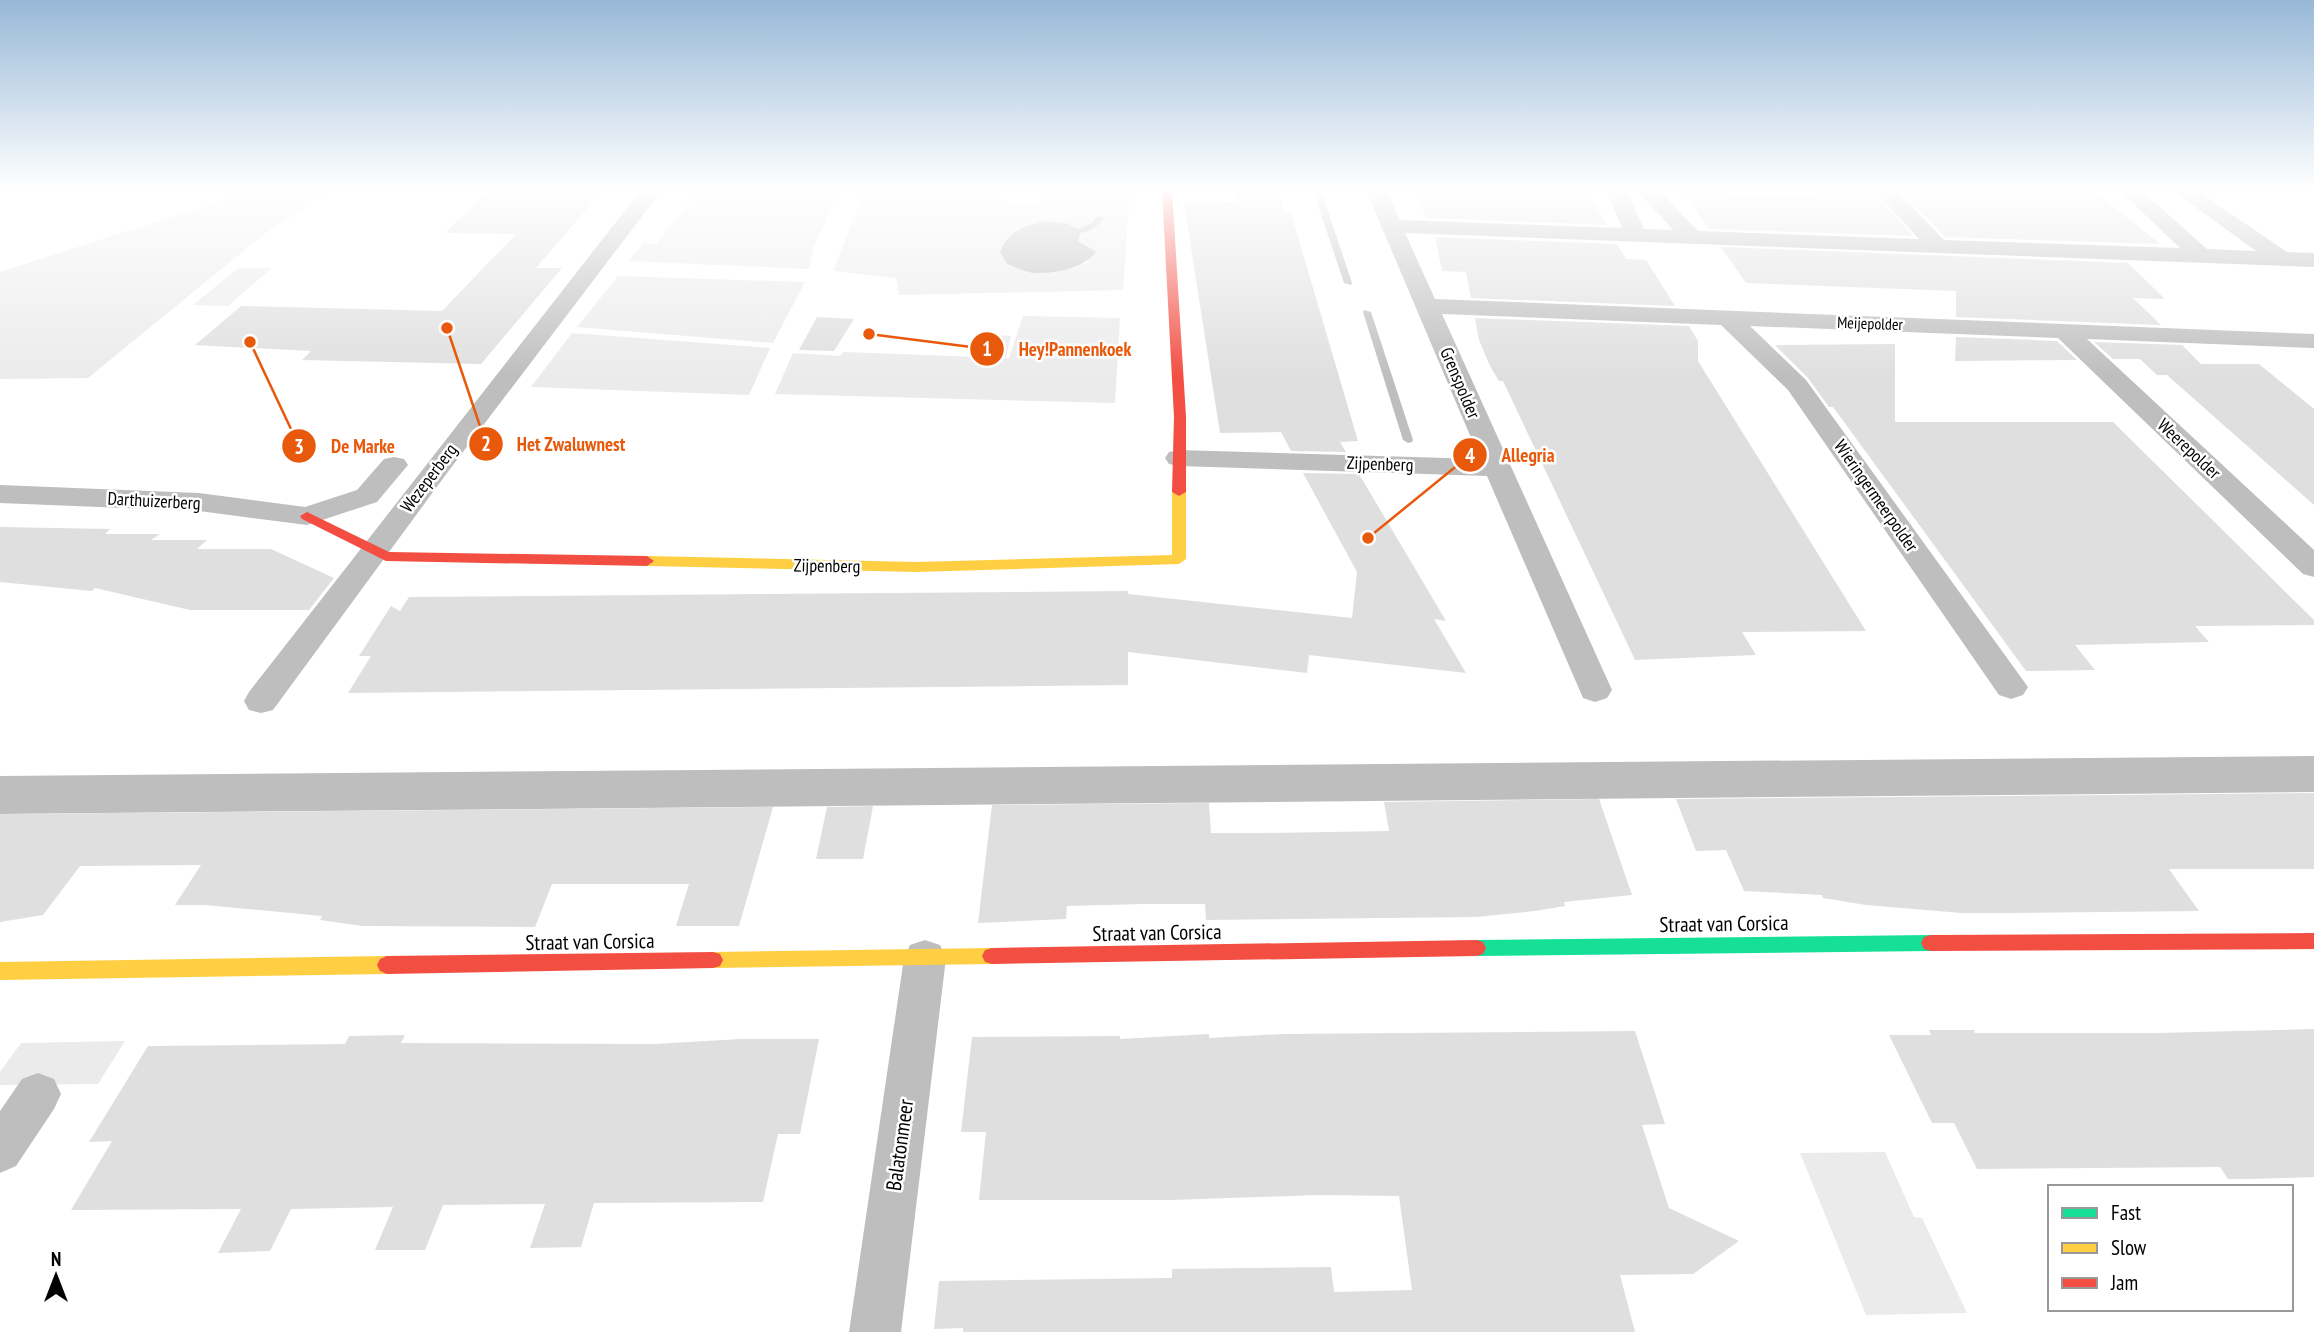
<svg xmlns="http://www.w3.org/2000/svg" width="2314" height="1332" font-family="'PT Sans Narrow',sans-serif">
<rect width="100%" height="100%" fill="#fff"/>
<!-- green -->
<path fill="#ebebeb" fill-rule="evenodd" d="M 255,190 L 330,190 L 263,235 L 88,378 L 0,379 L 0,272 Z
M 699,190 L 840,190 L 814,245 L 809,269 L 628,261 L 643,243 L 656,244 Z
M 865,190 L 972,190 L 1028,207 L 1054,190 L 1130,190 L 1123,290 L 899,295 L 896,278 L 833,271 ZM 1046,221 L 1081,231 L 1078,241 L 1089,262 C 1054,271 1043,276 1007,264 L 1000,252 L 1016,230 Z
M 238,268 L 272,268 L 228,306 L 193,305 Z
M 618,276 L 805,282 L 773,343 L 577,327 Z
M 1023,316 L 1120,318 L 1115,403 L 775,394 L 793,353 L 840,356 L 843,352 L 1009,358 Z
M 572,333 L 770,348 L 749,395 L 531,387 Z
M 981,334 L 1011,336 L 1006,357 L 975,356 Z
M 125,1041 L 98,1084 L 0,1085 L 0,1072 L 21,1043 Z
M 1885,1152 L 1914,1217 L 1922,1218 L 1967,1313 L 1866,1315 L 1800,1153 Z"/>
<!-- water -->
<path fill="#bebebe" d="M 1046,221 L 1068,224 L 1081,231 L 1078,241 L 1096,252 C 1084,268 1054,274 1034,273 C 1025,272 1015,267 1007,264 L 1000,252 C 1009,230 1024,226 1046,221 Z
M 2314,756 L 2314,792 L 0,814 L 0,776 Z"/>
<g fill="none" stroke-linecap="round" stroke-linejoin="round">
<!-- stream -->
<path fill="#bebebe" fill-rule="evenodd" d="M 1313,190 L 1321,190 L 1352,283 L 1351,285 L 1344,283 Z
M 1097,216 L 1104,218 C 1098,226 1089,233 1078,233 L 1078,229 L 1093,222 Z
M 1364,310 L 1371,312 L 1413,440 L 1412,442 L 1408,443 L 1403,440 L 1363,312 Z"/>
</g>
<!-- building -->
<path fill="#dfdfdf" d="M 489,190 L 603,190 L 536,268 L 562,268 L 481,364 L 302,360 L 311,351 L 195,345 L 241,306 L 442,311 L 516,234 L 445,233 Z
M 1235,190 L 1277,190 L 1284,213 L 1291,213 L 1358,441 L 1340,442 L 1346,452 L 1291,451 L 1281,432 L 1220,433 L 1184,203 L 1238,202 Z
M 1414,190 L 1587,190 L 1607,225 L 1427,218 Z
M 1682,190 L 1725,190 L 1729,196 L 1816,196 L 1811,190 L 1872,190 L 1913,236 L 1709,229 Z
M 1900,190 L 2093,190 L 2160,244 L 1945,237 Z
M 1435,237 L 1617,244 L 1626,259 L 1646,260 L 1675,306 L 1471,298 L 1466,272 L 1442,271 Z
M 1721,247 L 2128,263 L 2165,299 L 2133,298 L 2161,325 L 1956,317 L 1956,291 L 1746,283 Z
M 817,317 L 854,319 L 834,351 L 799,350 Z
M 1475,318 L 1689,326 L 1698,341 L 1698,361 L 1866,631 L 1742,632 L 1756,655 L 1635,660 L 1503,381 L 1499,381 L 1490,366 L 1479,340 Z
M 1956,337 L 2057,341 L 2077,360 L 1955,361 Z
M 2094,342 L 2182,345 L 2201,364 L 2259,364 L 2314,409 L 2314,505 L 2167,375 L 2157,375 L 2140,359 L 2113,359 Z
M 1895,344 L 1895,422 L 2113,422 L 2314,620 L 2314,625 L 2195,626 L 2209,642 L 2075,645 L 2095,670 L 2026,671 L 1833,407 L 1829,407 L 1808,378 L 1775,345 Z
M 1303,473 L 1359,474 L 1446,621 L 1434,619 L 1466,673 L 1309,655 L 1307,673 L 1128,652 L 1128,685 L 348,693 L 371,656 L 359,656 L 391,606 L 400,611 L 409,597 L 1128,591 L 1128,594 L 1352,618 L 1357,572 Z
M 0,527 L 110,529 L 105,534 L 160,534 L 151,540 L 207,540 L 197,549 L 271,549 L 334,578 L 309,610 L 190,610 L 95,588 L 92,591 L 0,582 Z
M 2314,793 L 2314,869 L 2169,869 L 2199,911 L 2000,913 L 1961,913 L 1866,905 L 1823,898 L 1822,895 L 1744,891 L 1726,850 L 1696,851 L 1676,799 Z
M 1599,799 L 1632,895 L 1564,902 L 1565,906 L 1535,911 L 1476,917 L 1206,920 L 1205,904 L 1144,904 L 1067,906 L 1066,919 L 978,923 L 992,805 L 1209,803 L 1211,833 L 1263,833 L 1389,831 L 1384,802 Z
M 873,806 L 863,859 L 816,859 L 827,807 Z
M 773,807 L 739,926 L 676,926 L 689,884 L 552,884 L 535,927 L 363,926 L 320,920 L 322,916 L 205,905 L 175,905 L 201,865 L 80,866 L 43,915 L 0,922 L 0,814 Z
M 2314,1029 L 2314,1177 L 2252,1179 L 2228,1179 L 2220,1167 L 1977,1169 L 1954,1123 L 1932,1123 L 1889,1035 L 1931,1035 L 1929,1030 L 1974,1030 L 1975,1033 L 2157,1033 Z
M 1635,1031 L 1665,1124 L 1642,1125 L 1669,1208 L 1739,1241 L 1693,1274 L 1620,1275 L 1635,1332 L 963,1332 L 963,1328 L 934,1329 L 939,1281 L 1172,1278 L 1172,1269 L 1331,1267 L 1334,1292 L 1412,1290 L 1399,1196 L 1318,1195 L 1171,1200 L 979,1200 L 986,1132 L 961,1132 L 972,1037 L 1120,1036 L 1120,1039 L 1209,1034 L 1209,1038 L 1282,1034 Z
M 405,1035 L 401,1043 L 654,1044 L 741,1039 L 819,1039 L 800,1134 L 778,1134 L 763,1202 L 594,1203 L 581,1247 L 530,1248 L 545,1204 L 443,1205 L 425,1250 L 375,1250 L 393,1207 L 291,1209 L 270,1251 L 218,1253 L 241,1209 L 71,1210 L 112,1141 L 89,1142 L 148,1046 L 345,1044 L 349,1036 Z"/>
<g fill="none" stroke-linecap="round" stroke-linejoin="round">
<!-- street -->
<path fill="#bebebe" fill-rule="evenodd" d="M 641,190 L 662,190 L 447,473 L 273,710 L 261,713 L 249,710 L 244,701 L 249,692 Z
M 1366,190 L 1386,190 L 1400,220 L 1622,228 L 1606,190 L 1626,190 L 1644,229 L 1673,230 L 1637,190 L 1659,190 L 1698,231 L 1919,239 L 1874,190 L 1896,190 L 1944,240 L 2180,248 L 2119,190 L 2141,190 L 2207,249 L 2256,251 L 2172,190 L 2196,190 L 2287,252 L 2314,253 L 2314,267 L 1405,233 L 1435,299 L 2314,334 L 2314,348 L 2087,339 L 2314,550 L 2314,577 L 2303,574 L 2058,338 L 1750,326 L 1806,380 L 2028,687 L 2023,695 L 2011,699 L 1999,695 L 1788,390 L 1721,325 L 1442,314 L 1612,690 L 1607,698 L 1595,702 L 1583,698 L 1487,476 L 1179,466 L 1169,464 L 1165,458 L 1169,452 L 1179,450 L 1480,459 Z
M 394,457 L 404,459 L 408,465 L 377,502 L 307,525 L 199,511 L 0,503 L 0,485 L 199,493 L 305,507 L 357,490 L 384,459 Z
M 925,940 L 940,945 L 946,958 L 901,1332 L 849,1332 L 904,958 L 910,945 Z
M 38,1073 L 54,1079 L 61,1094 L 54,1109 L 16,1166 L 0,1173 L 0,1111 L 22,1079 Z"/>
<!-- fast -->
<path fill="#16e098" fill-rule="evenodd" d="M 1931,935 L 1938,937 L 1941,943 L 1938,949 L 1931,951 L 1476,956 L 1469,954 L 1466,948 L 1469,942 L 1476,940 Z"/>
<!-- slow -->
<path fill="#ffcf43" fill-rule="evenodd" d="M 1179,488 L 1186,492 L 1186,559 L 1179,564 L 916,572 L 647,566 L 640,561 L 647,556 L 916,562 L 1172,555 L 1172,492 Z
M 992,948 L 999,950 L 1002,956 L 999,962 L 992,964 L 713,968 L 706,966 L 703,960 L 706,954 L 713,952 Z
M 387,956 L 394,959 L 397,965 L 394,971 L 387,974 L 0,980 L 0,962 Z"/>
<!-- jam -->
<path fill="#f24e42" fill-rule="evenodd" d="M 1162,190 L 1172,190 L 1186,417 L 1186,492 L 1179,496 L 1172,492 L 1174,417 Z
M 307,512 L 389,552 L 647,556 L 654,561 L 647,566 L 386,561 L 302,519 L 300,516 Z
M 2314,933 L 2314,949 L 1931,951 L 1924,949 L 1921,943 L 1924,937 L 1931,935 Z
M 1476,940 L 1483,942 L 1486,948 L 1483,954 L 1476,956 L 992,964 L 985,962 L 982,956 L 985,950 L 992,948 Z
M 713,952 L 720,954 L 723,960 L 720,966 L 713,968 L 387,974 L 380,971 L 377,965 L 380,959 L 387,956 Z"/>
</g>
<!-- sky -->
<linearGradient id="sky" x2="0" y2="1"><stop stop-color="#97b8d7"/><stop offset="0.5" stop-color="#fff"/><stop offset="1" stop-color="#fff" stop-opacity="0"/></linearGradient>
<rect width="2314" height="377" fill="url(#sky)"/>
<g text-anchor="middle" stroke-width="5" stroke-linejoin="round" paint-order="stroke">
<!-- far-street labels -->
<g font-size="16" fill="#000" stroke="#fff">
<text transform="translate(1870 323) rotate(2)" y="6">Meijepolder</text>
</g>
<!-- street labels -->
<g font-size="18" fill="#000" stroke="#fff">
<text transform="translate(1460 383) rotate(67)" y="6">Grenspolder</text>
<text transform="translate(2189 449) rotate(43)" y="6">Weerepolder</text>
<text transform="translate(1380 464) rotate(2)" y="6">Zijpenberg</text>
<text transform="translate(429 478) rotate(-53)" y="6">Wezeperberg</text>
<text transform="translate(1876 496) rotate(55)" y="6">Wieringermeerpolder</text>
<text transform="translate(154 501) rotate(3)" y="6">Darthuizerberg</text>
<text transform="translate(827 566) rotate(1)" y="6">Zijpenberg</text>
</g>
<!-- near-street labels -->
<g font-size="21" fill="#000" stroke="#fff">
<text transform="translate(1724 924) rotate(-1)" y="7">Straat van Corsica</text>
<text transform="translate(1157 933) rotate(-1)" y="7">Straat van Corsica</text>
<text transform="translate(590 942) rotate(-1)" y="7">Straat van Corsica</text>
<text transform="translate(900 1145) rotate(-82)" y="7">Balatonmeer</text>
</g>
</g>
<!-- callouts -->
<path fill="none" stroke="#e8590c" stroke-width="2.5" d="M869 334L987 349M447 328L486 444M250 342L299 446M1368 538L1470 455"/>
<g fill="#e8590c" stroke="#fff" stroke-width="2.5">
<circle cx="869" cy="334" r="7"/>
<circle cx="447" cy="328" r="7"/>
<circle cx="250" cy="342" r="7"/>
<circle cx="1368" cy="538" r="7"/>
<circle cx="987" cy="349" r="18"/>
<circle cx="486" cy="444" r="18"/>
<circle cx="299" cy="446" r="18"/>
<circle cx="1470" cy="455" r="18"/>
</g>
<g font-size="21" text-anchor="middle" font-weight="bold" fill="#fff">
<text x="987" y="356">1</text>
<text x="486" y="451">2</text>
<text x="299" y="454">3</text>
<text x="1470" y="463">4</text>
</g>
<g font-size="19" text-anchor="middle" font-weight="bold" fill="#e8590c" stroke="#fff" stroke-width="5" stroke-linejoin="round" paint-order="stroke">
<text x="1075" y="356">Hey!Pannenkoek</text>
<text x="571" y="451">Het Zwaluwnest</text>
<text x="363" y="453">De Marke</text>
<text x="1528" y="462">Allegria</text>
</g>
<!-- legend -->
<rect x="2048" y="1185" width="245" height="126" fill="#ffffff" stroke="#999999" stroke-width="2"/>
<rect x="2062" y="1208" width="35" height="10" fill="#16e098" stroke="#999999" stroke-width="2"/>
<text x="2111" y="1220" font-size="21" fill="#000000">Fast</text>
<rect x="2062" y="1243" width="35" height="10" fill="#ffcf43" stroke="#999999" stroke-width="2"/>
<text x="2111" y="1255" font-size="21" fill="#000000">Slow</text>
<rect x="2062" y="1278" width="35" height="10" fill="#f24e42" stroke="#999999" stroke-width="2"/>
<text x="2111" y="1290" font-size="21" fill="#000000">Jam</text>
<!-- north arrow -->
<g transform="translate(56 1276)" stroke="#ffffff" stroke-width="5" paint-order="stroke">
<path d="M0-5L12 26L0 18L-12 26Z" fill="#000000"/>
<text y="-10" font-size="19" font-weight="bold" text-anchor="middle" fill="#000000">N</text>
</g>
</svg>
